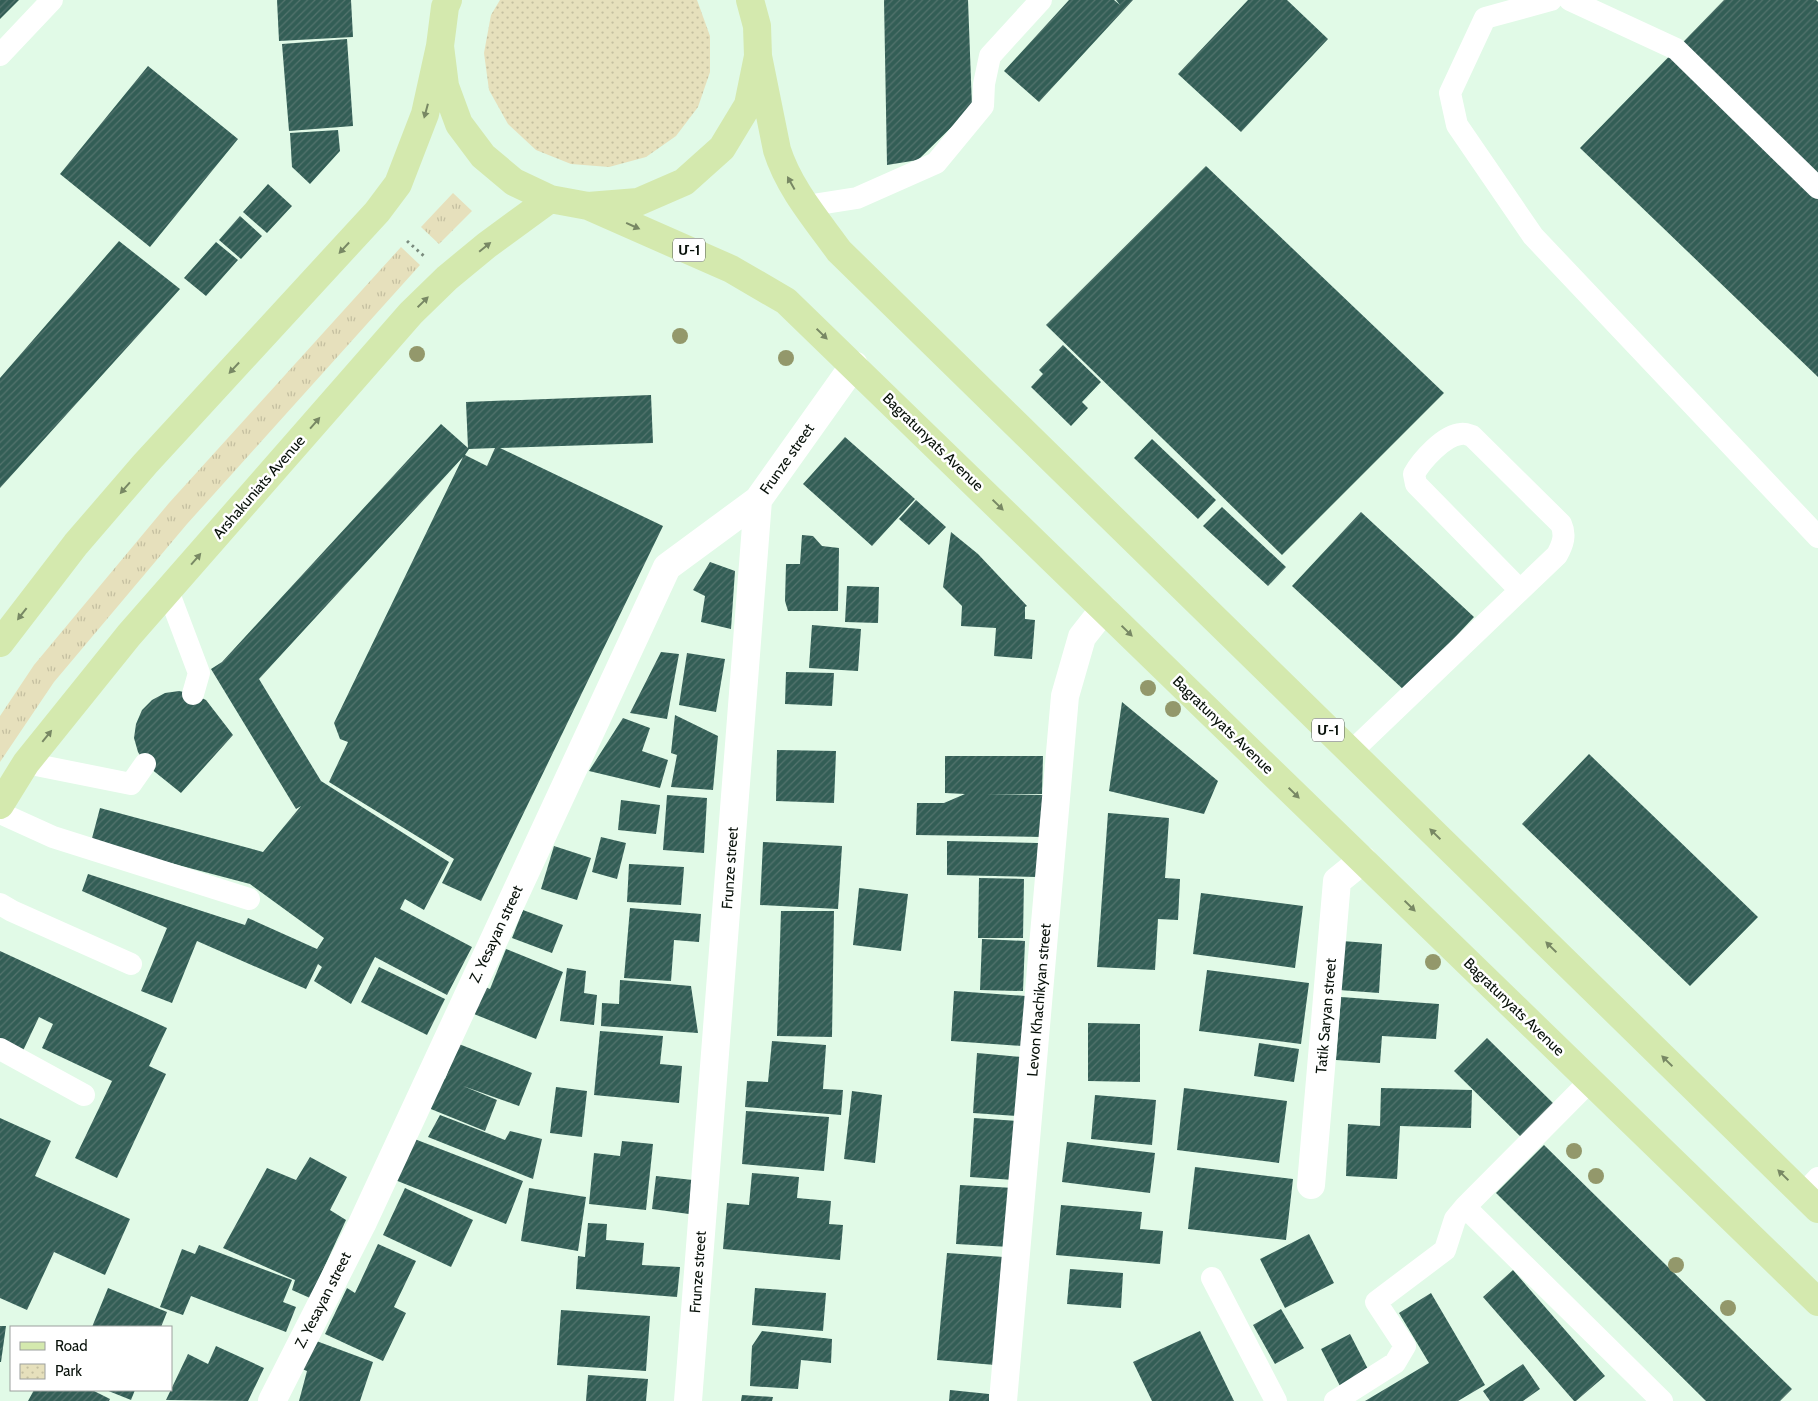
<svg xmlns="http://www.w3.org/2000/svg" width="1818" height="1401" font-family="Cabin,'Noto Sans Armenian',sans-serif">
<defs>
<pattern id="grass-tufts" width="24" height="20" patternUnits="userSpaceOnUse" patternTransform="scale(1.25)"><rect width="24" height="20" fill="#e6e0bc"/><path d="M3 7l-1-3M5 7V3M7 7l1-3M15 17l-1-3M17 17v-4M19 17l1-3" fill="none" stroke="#c4bfa0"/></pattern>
<pattern id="park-dots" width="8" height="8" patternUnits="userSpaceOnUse" patternTransform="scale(1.25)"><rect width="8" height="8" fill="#e6e0bc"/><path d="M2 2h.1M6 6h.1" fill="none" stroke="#c4bfa0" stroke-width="1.8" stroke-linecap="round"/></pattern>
<pattern id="building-hatch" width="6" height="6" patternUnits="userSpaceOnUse" patternTransform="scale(1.25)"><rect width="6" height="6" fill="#335e56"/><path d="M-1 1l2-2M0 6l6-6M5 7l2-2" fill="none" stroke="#54746e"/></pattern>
</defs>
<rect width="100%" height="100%" fill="#e1fae7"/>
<!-- grass -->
<path fill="url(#grass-tufts)" d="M 453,193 L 472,211 L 439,244 L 421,227 Z
M 401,247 L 420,265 L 187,524 L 54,682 L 0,762 L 0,716 L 34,665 L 169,503 Z"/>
<!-- park -->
<path fill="url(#park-dots)" d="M 500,0 L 697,0 L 710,36 L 710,72 L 698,107 L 676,136 L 646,157 L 609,167 L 571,164 L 536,150 L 508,124 L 489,90 L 484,53 L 491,15 Z"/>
<!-- building -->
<path fill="url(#building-hatch)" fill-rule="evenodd" d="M 0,0 L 19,0 L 0,19 Z
M 277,0 L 351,0 L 353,37 L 279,41 Z
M 884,0 L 968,0 L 972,107 L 918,160 L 887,165 Z
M 1069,0 L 1114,0 L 1120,5 L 1116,0 L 1133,0 L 1039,102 L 1004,71 Z
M 1248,0 L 1287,0 L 1328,39 L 1241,132 L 1178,74 Z
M 1724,0 L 1816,0 L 1818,2 L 1818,377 L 1580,148 Z
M 347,39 L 353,126 L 289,131 L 282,44 Z
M 148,66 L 238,139 L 150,247 L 60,174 Z
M 338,130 L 340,151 L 310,184 L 292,167 L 290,133 Z
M 1206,166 L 1444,393 L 1282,555 L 1046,325 Z
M 268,184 L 292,206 L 267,233 L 243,212 Z
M 240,216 L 262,236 L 241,259 L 219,240 Z
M 119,241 L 180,289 L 0,488 L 0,378 Z
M 216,242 L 238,260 L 206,296 L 184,278 Z
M 1063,345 L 1101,382 L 1082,402 L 1088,408 L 1071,426 L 1031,387 L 1043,374 L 1039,370 Z
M 651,395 L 653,443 L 500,448 L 663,526 L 481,901 L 442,883 L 454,859 L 329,782 L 348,742 L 340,739 L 334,723 L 463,457 L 259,679 L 321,781 L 449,862 L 424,910 L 405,899 L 400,909 L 472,947 L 447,995 L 375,957 L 351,1004 L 314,981 L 322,967 L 318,964 L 306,989 L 197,941 L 172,1003 L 141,991 L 167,928 L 82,891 L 88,874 L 245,925 L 248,918 L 317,949 L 324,938 L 250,884 L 91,842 L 100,808 L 263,852 L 301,806 L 296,809 L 211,669 L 222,662 L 441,424 L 468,448 L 466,402 ZM 495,448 L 487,466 L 465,455 L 469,449 Z
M 845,437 L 915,499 L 872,546 L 803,484 Z
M 1152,439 L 1216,500 L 1198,519 L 1134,458 Z
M 916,500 L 946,527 L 929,545 L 899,519 Z
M 1222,507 L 1286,567 L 1268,586 L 1203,526 Z
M 1361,512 L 1474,617 L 1405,691 L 1292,586 Z
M 951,532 L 978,554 L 1027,606 L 1025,607 L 1025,619 L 1035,620 L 1032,659 L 994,656 L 996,628 L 961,626 L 962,606 L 943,587 Z
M 802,535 L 813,536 L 822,546 L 839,548 L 838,611 L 788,611 L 785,601 L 786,564 L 800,564 Z
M 710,562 L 735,571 L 731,629 L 701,622 L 705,596 L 693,590 Z
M 847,586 L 879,587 L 878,623 L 845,622 Z
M 812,625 L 861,629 L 858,671 L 809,668 Z
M 661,652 L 679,654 L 667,719 L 630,713 Z
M 687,653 L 725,659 L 716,712 L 679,705 Z
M 786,672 L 834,673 L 832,706 L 785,704 Z
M 179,691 L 193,694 L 206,700 L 233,735 L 181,793 L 145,764 L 138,752 L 134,738 L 136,724 L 142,710 L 152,700 L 165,693 Z
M 1122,702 L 1218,781 L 1204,814 L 1109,791 Z
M 675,715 L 718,736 L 713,790 L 671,787 L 677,755 L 671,753 Z
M 623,718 L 650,728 L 642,751 L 668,760 L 660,788 L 589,771 Z
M 777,750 L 836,751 L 834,803 L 776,801 Z
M 1589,754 L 1758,917 L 1690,986 L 1522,824 Z
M 945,756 L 1043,756 L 1042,794 L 986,794 L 1043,795 L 1042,837 L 916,835 L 917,803 L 944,803 L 965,794 L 945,793 Z
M 667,795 L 707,798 L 704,853 L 663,850 Z
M 621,800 L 660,805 L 656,834 L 618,830 Z
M 1108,813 L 1169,818 L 1165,878 L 1180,879 L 1178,920 L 1158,919 L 1155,970 L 1097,967 Z
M 601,837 L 626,843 L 617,879 L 592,872 Z
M 947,841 L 1038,843 L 1037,877 L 947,875 Z
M 763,842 L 842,846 L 838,909 L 760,905 Z
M 554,846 L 591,858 L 577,900 L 541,889 Z
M 629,864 L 684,867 L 681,905 L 627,902 Z
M 979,878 L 1024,879 L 1023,938 L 978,938 Z
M 859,888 L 908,894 L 901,951 L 853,945 Z
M 1201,893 L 1303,906 L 1295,968 L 1193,954 Z
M 630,908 L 701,914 L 699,942 L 674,940 L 671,981 L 624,978 Z
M 523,910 L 563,925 L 552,953 L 512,938 Z
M 781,911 L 834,911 L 832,1037 L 777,1036 Z
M 982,939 L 1025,941 L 1023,991 L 980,990 Z
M 1342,941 L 1382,944 L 1379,993 L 1339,990 Z
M 506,949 L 563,972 L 536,1039 L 469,1012 L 480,985 L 490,989 Z
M 0,951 L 167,1028 L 149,1066 L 166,1074 L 117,1178 L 75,1158 L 112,1081 L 42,1048 L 53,1024 L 39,1017 L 21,1055 L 0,1045 Z
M 379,967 L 445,999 L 427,1035 L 361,1002 Z
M 567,968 L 586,971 L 584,993 L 597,995 L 594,1025 L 560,1021 Z
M 1207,970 L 1309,983 L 1301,1044 L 1199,1031 Z
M 620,980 L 691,986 L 698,1033 L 601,1026 L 602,1003 L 619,1004 Z
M 954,991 L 1026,996 L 1022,1046 L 951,1041 Z
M 1341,997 L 1439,1004 L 1436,1039 L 1382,1036 L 1380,1063 L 1336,1060 Z
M 1088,1023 L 1140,1024 L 1140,1082 L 1088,1081 Z
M 600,1031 L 663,1036 L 660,1064 L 682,1066 L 679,1103 L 594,1095 Z
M 1487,1038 L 1556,1106 L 1524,1140 L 1454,1071 Z
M 772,1041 L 826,1045 L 823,1089 L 843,1090 L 841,1115 L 745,1107 L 747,1081 L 768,1082 Z
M 1259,1043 L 1299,1049 L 1294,1082 L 1254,1076 Z
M 459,1044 L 532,1073 L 519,1106 L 463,1086 L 497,1100 L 485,1131 L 421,1105 L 434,1074 L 445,1079 Z
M 977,1053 L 1022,1057 L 1017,1116 L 973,1113 Z
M 556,1087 L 587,1091 L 582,1137 L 550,1133 Z
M 1184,1088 L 1287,1101 L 1279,1163 L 1177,1150 Z
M 1381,1088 L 1472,1090 L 1471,1128 L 1400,1126 L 1397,1179 L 1346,1176 L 1348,1124 L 1380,1126 Z
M 852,1091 L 882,1095 L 875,1163 L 844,1159 Z
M 1095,1095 L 1156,1100 L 1152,1145 L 1091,1139 Z
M 746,1111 L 829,1117 L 824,1171 L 742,1164 Z
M 440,1115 L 505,1140 L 510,1131 L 542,1139 L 533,1179 L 428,1137 Z
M 0,1118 L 51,1141 L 35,1176 L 130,1219 L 105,1275 L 54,1252 L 27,1310 L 0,1298 Z
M 974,1118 L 1019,1121 L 1014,1180 L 970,1177 Z
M 412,1138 L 523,1181 L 506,1224 L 395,1180 Z
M 622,1141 L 653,1144 L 646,1210 L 589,1204 L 594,1153 L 620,1156 Z
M 1067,1142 L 1155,1153 L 1150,1193 L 1062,1182 Z
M 1544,1145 L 1792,1389 L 1780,1401 L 1706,1401 L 1496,1193 Z
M 310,1157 L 347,1177 L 330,1210 L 346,1220 L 310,1298 L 292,1290 L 295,1280 L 223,1248 L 267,1168 L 296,1180 Z
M 1195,1167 L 1293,1179 L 1286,1240 L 1188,1229 Z
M 752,1173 L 799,1177 L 797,1198 L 831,1201 L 829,1224 L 843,1225 L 840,1260 L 723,1249 L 727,1203 L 749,1205 Z
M 656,1176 L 693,1180 L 689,1214 L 652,1209 Z
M 960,1185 L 1014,1188 L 1010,1247 L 956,1244 Z
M 405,1188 L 473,1220 L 451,1267 L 383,1235 Z
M 529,1188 L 586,1197 L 578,1251 L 521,1241 Z
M 1061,1205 L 1142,1212 L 1140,1229 L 1163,1231 L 1160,1264 L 1056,1255 Z
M 588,1223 L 607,1224 L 606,1240 L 644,1243 L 642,1265 L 680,1267 L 677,1297 L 576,1289 L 578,1256 L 585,1257 Z
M 1309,1234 L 1334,1283 L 1285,1308 L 1260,1259 Z
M 378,1244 L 416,1261 L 394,1307 L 406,1313 L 383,1361 L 325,1334 L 347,1288 L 355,1293 Z
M 199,1245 L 292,1280 L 283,1302 L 296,1307 L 286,1332 L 191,1296 L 183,1315 L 160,1307 L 182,1249 L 195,1254 Z
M 947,1253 L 1004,1257 L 995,1365 L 937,1360 Z
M 1070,1269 L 1123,1273 L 1121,1308 L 1067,1304 Z
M 1513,1270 L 1605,1376 L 1576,1401 L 1574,1401 L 1483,1297 Z
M 108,1288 L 167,1312 L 161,1327 L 92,1327 Z
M 755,1288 L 826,1293 L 823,1331 L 752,1325 Z
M 1431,1293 L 1485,1385 L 1458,1401 L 1365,1401 L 1429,1363 L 1399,1313 Z
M 1281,1309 L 1304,1348 L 1275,1364 L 1253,1325 Z
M 561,1310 L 650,1316 L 646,1371 L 557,1365 Z
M 0,1326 L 6,1326 L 1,1362 L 0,1362 Z
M 762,1331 L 832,1339 L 831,1363 L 801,1360 L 798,1389 L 750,1386 L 752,1346 Z
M 1200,1331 L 1234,1401 L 1152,1401 L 1133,1362 Z
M 1350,1334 L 1369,1371 L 1340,1386 L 1321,1349 Z
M 311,1339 L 373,1362 L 360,1401 L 299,1401 L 307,1371 L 302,1369 Z
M 216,1346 L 264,1368 L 248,1401 L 166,1400 L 188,1354 L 208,1364 Z
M 1523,1364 L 1540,1389 L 1523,1401 L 1490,1401 L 1483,1391 Z
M 588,1375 L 648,1379 L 646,1401 L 586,1401 Z
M 34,1390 L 92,1390 L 110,1399 L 109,1401 L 28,1401 Z
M 106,1390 L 135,1390 L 131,1400 Z
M 950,1390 L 989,1394 L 989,1401 L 949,1401 Z
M 742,1395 L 773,1397 L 772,1401 L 741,1401 Z"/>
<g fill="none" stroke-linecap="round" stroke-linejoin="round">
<!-- path -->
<path stroke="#798a7d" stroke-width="3" stroke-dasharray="2.5 4" stroke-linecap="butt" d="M 407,241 L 424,256"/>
<!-- lane -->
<path stroke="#fff" stroke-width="22" d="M 1551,0 L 1485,18 L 1450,93 L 1457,125 L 1533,236 L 1818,537
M 1570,0 L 1676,49 L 1818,188
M 0,55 L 52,0
M 806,206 L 857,198 L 936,163 L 983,106 L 984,84 L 990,56 L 1041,0
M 168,591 L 199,673 L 193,694
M 1351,752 L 1557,555 C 1563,544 1566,535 1561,524 L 1472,436 C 1469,435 1464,433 1461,434 C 1444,435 1421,461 1414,474 L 1416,484 L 1520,590
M 26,763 L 131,784 L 145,764
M 0,813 L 53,837 L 249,899
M 0,904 L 12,911 L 131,964
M 0,1049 L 84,1095
M 1803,1194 L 1818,1178
M 1465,1207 L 1662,1401
M 1212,1278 L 1276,1401
M 1335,1401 L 1395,1363 L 1405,1346 L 1376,1302 L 1445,1250 L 1455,1219 L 1465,1207 L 1590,1081"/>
<!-- street -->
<path stroke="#fff" stroke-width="28" d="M 1311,1185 L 1337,881 L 1363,860
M 272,1401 L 362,1224 L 667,567 L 758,500
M 688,1401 L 758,500 L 854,365
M 1003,1401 L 1065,696 L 1082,637 L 1104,609"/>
<!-- primary -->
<path stroke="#d4e9ae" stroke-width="28" d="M 448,0 L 445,7 L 440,46 L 445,86 L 459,124 L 483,156 L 514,182 L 550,199 L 588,206 L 638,202 L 684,182 L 722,148 L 748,105 L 758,56 L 757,26 L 750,0
M 758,56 L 777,150 C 789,188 816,219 839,251 L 1818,1209
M 588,206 L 731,269 L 786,301 L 1818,1302
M 0,643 L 76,544 L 145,464 L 377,212 L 398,184 L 425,114 L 440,46
M 0,805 L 26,763 L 129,635 L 411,313 L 447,278 L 487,245 L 550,199"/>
</g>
<!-- trees -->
<g fill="#93986b">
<circle cx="680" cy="336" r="8"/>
<circle cx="417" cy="354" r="8"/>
<circle cx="786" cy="358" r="8"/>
<circle cx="1148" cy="688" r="8"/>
<circle cx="1173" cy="709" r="8"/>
<circle cx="1433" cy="962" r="8"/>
<circle cx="1574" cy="1151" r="8"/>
<circle cx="1596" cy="1176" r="8"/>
<circle cx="1676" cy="1265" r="8"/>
<circle cx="1728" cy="1308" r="8"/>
</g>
<!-- one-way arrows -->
<defs><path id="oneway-solid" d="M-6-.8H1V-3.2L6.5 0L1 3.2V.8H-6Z" transform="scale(1.25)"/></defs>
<g fill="#788864">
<use href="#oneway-solid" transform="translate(426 111) rotate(105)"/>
<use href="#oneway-solid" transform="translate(791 183) rotate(-119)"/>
<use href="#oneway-solid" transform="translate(633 226) rotate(24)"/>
<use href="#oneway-solid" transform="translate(485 247) rotate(-39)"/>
<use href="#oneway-solid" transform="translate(344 248) rotate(133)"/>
<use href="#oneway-solid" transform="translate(423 302) rotate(-44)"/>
<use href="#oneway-solid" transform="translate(822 334) rotate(44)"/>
<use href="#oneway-solid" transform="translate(234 368) rotate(133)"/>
<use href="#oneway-solid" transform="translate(315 423) rotate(-49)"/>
<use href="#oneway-solid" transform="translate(125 488) rotate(131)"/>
<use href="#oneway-solid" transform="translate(998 505) rotate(44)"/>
<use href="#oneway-solid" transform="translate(196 559) rotate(-49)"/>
<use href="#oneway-solid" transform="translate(22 614) rotate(128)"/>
<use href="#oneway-solid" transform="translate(1127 631) rotate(44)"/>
<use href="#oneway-solid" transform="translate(47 736) rotate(-51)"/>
<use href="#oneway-solid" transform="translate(1294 793) rotate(44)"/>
<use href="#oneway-solid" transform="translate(1435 834) rotate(-136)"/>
<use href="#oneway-solid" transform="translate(1410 906) rotate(44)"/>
<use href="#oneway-solid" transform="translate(1551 947) rotate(-136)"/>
<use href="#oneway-solid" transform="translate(1667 1061) rotate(-136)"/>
<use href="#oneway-solid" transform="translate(1783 1175) rotate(-136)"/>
</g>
<g text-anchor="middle" stroke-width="5" stroke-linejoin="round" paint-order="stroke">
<!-- shield labels -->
<g fill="#fff" stroke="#525854" stroke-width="1">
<rect x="673" y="238.5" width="32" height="23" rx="4"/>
<rect x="1312" y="718.5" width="32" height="23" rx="4"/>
</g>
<g font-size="14" font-weight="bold" fill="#08110a">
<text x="689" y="255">Մ-1</text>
<text x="1328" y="735">Մ-1</text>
</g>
<!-- street labels -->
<g font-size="15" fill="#08110a" stroke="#fff">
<text transform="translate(933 442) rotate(44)" y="5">Bagratunyats Avenue</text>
<text transform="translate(787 459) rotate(-55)" y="5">Frunze street</text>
<text transform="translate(259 487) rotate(-49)" y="5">Arshakuniats Avenue</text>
<text transform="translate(1223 725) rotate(44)" y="5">Bagratunyats Avenue</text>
<text transform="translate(730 868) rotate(-86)" y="5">Frunze street</text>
<text transform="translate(496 934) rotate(-65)" y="5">Z. Yesayan street</text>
<text transform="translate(1039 1000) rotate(-85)" y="5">Levon Khachikyan street</text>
<text transform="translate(1514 1007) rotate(44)" y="5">Bagratunyats Avenue</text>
<text transform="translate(1326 1016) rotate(-85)" y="5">Tatik Saryan street</text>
<text transform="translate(698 1272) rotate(-86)" y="5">Frunze street</text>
<text transform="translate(323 1300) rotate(-63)" y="5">Z. Yesayan street</text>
</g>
</g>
<!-- legend -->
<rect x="10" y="1326" width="162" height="65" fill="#ffffff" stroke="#9ca09d"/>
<rect x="20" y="1342" width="25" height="8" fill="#d4e9ae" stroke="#9ca09d"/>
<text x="55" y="1351" font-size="15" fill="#08110a">Road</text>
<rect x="20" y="1364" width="25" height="15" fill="url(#park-dots)" stroke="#9ca09d"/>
<text x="55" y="1376" font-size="15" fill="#08110a">Park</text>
</svg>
